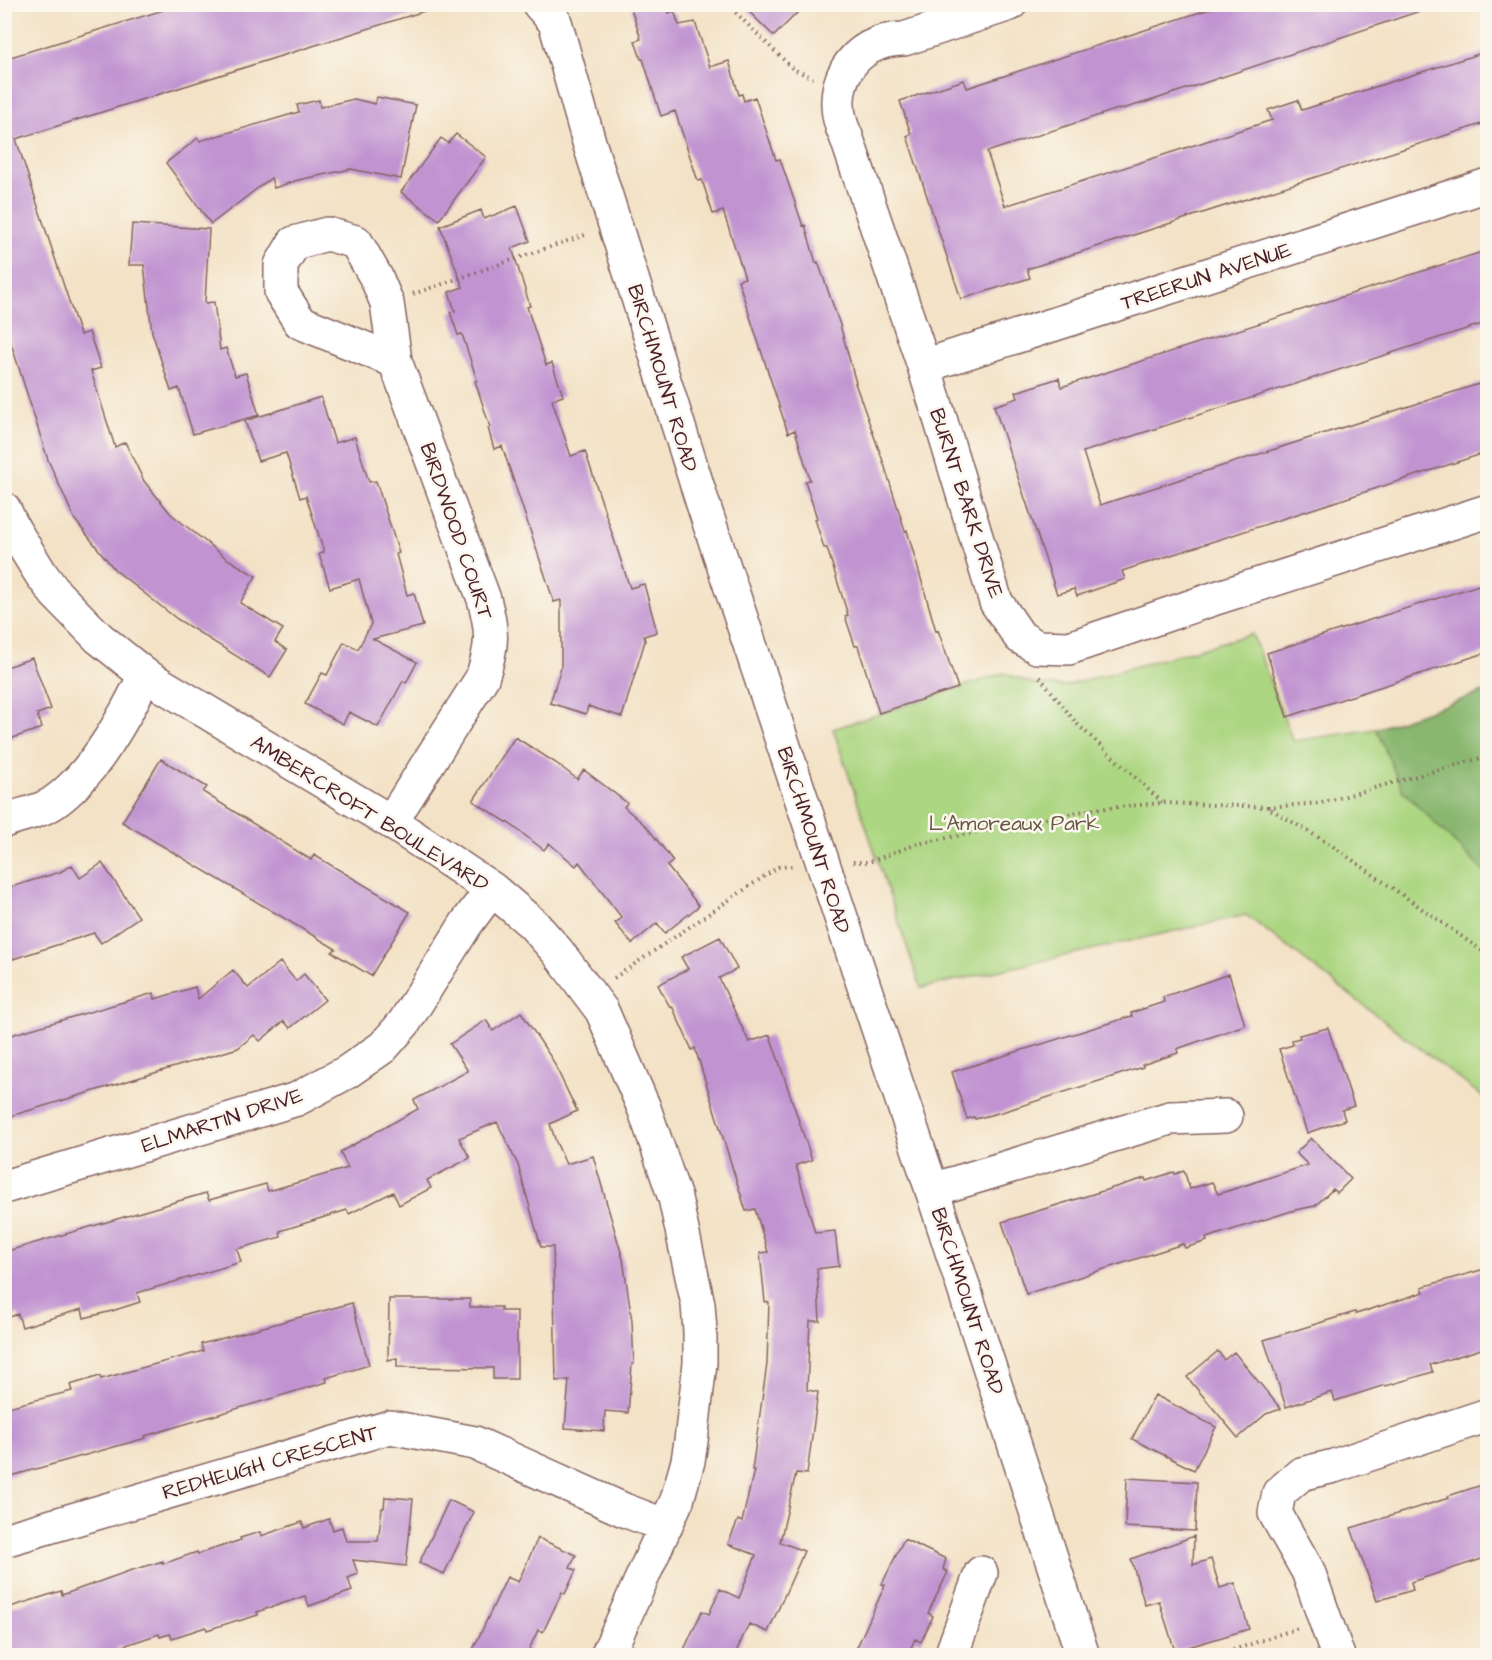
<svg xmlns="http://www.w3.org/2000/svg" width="1492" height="1660" font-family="'Architects Daughter',sans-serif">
<rect width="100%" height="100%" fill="#fbf7ec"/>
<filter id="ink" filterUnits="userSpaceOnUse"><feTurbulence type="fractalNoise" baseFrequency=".0167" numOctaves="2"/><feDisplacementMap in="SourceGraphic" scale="12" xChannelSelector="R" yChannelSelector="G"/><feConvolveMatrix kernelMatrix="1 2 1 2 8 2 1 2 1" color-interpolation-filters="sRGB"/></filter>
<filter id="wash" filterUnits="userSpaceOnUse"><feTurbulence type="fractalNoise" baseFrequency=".008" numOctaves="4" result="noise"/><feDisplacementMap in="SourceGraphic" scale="24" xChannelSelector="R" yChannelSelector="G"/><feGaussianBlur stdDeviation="1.35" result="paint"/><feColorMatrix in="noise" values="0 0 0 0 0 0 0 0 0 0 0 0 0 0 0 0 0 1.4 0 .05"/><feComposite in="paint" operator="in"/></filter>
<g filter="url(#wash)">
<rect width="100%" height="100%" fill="#f3e2c6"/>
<!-- green -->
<path fill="#acd681" stroke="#7b7a56" stroke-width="1.5" d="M 1252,634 L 1293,741 L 1376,729 L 1487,691 L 1487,1100 L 1246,915 L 921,988 L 833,729 L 1004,673 L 1034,684 L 1065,686 Z"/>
<!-- forest -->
<path fill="#89b76f" stroke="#6a6b4d" stroke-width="1.5" d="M 1487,691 L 1488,691 L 1487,875 L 1403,791 L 1376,729 Z"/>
<g id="blocks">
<!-- building -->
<path fill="#c194d1" d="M 183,4 L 431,4 L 431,9 L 16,139 L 80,335 L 89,332 L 101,368 L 91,371 L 115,447 L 125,442 L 144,481 L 171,514 L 226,558 L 256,576 L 240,603 L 283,629 L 275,642 L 287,650 L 270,677 L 177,619 L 115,570 L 75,520 L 48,460 L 4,321 L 4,59 Z
M 646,4 L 666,4 L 669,13 L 674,11 L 679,25 L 695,22 L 710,67 L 729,61 L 739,95 L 742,94 L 744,101 L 755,97 L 776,160 L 780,159 L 803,226 L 805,225 L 816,263 L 818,262 L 840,325 L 856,383 L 855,383 L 884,464 L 905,531 L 907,530 L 936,631 L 938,630 L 958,688 L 879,713 L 858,646 L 855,646 L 845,616 L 848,615 L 827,548 L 824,548 L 815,519 L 817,518 L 805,481 L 810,480 L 795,430 L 788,433 L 738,280 L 745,278 L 723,211 L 713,214 L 702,180 L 698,181 L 675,111 L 661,116 L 643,59 L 641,59 L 635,41 L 641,39 L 631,9 Z
M 741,4 L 806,4 L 774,36 Z
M 1225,4 L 1428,4 L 1429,8 L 1153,100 L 1119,110 L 1118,109 L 987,152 L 1005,206 L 1272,120 L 1268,110 L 1298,100 L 1302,110 L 1488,51 L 1488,122 L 1027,269 L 1030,278 L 961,299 L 907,136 L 911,134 L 900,101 L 964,80 L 967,88 Z
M 377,97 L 416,105 L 401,179 L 351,169 L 298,180 L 274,188 L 271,178 L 211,224 L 166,163 L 198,138 L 200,141 L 299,112 L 297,105 L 319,100 L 320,107 L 354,99 L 375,104 Z
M 456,134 L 486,157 L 439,220 L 401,192 L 441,138 L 448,143 Z
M 517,206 L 530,241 L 512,248 L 530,306 L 527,307 L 546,365 L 552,363 L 563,396 L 552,400 L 571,456 L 585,451 L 630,588 L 644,584 L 657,632 L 644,636 L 645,641 L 622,717 L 588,706 L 586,714 L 550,703 L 561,668 L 561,600 L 554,602 L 502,446 L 494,449 L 488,428 L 490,427 L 475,381 L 477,380 L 462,334 L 458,335 L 450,312 L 455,311 L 449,292 L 463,287 L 440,226 L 481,210 L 484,219 Z
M 132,224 L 209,229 L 205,303 L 214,302 L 220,350 L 226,348 L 235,376 L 246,373 L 259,415 L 193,434 L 179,388 L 171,391 L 152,332 L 144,265 L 129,265 Z
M 1488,250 L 1488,322 L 1083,452 L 1100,505 L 1488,381 L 1488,452 L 1122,571 L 1125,579 L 1077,596 L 1074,589 L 1057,594 L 994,406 L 1018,398 L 1016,392 L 1059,378 L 1061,387 Z
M 321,397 L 335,443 L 355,437 L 369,482 L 376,481 L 399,553 L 396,554 L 407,595 L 414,593 L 423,626 L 373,639 L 417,662 L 406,683 L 403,681 L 378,727 L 349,712 L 343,724 L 305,704 L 322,673 L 327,675 L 344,642 L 358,649 L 371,624 L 359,579 L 330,588 L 319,554 L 324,552 L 306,496 L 300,498 L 286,453 L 258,461 L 245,421 Z
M 1488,582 L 1488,652 L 1287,717 L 1267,653 Z
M 32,658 L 51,709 L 37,714 L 42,728 L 4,741 L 4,668 Z
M 515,737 L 556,763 L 577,779 L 584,770 L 627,803 L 624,807 L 647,827 L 673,861 L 667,866 L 699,906 L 665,933 L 657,923 L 632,944 L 615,923 L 622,918 L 579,862 L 576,866 L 549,843 L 544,850 L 510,824 L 473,801 Z
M 161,759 L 207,787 L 203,792 L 311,860 L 314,855 L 410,912 L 371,976 L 332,952 L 336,949 L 122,822 Z
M 102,863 L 139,917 L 101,943 L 94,933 L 13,959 L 4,932 L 4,889 L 60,872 L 72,865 L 80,878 Z
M 720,937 L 737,969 L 719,978 L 749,1042 L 770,1035 L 812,1160 L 796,1165 L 815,1233 L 835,1231 L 839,1266 L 817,1269 L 820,1321 L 810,1321 L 807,1390 L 818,1392 L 814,1422 L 807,1474 L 796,1473 L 780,1542 L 804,1551 L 799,1563 L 768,1632 L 749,1624 L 734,1656 L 681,1656 L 702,1611 L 709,1614 L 720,1589 L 739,1598 L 756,1555 L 728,1544 L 738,1520 L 742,1522 L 754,1470 L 752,1470 L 767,1364 L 769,1302 L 765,1302 L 760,1253 L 768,1252 L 755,1209 L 746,1211 L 695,1048 L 692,1050 L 672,1006 L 670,1007 L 658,985 L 688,969 L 681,957 Z
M 280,962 L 296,981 L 304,974 L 325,1000 L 290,1028 L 284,1021 L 260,1041 L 254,1035 L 238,1048 L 4,1118 L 4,1037 L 154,993 L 155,999 L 195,987 L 198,999 L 233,970 L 248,988 Z
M 1229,974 L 1245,1025 L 1177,1049 L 1178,1053 L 1142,1065 L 1143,1067 L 1002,1112 L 975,1119 L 974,1117 L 967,1119 L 952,1072 L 1132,1016 L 1131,1013 L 1164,1002 L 1163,997 Z
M 521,1012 L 552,1059 L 577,1111 L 550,1124 L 556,1142 L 566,1164 L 593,1156 L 623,1259 L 632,1321 L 634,1364 L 632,1364 L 628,1413 L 605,1411 L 604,1431 L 565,1428 L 569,1380 L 556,1381 L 553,1247 L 541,1247 L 518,1165 L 497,1122 L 459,1138 L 470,1158 L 427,1180 L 431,1188 L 399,1205 L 393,1192 L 349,1214 L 347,1210 L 280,1231 L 281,1237 L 237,1249 L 241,1262 L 137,1293 L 140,1302 L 112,1311 L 84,1318 L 82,1309 L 22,1327 L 18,1314 L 4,1319 L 4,1252 L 206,1193 L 209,1200 L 266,1184 L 268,1191 L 348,1168 L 340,1152 L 418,1109 L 414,1100 L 468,1071 L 450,1044 L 486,1020 L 493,1031 Z
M 1328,1028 L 1354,1106 L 1342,1110 L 1345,1120 L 1307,1133 L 1279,1049 L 1293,1045 L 1292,1040 L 1300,1038 L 1299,1035 Z
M 1311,1138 L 1351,1179 L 1337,1193 L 1333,1189 L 1315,1206 L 1295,1210 L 1206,1238 L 1207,1241 L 1185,1248 L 1183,1244 L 1026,1294 L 1002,1222 L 1145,1178 L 1146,1181 L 1174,1172 L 1175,1174 L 1184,1171 L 1190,1189 L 1212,1182 L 1218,1194 L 1308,1165 L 1296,1153 Z
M 1488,1268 L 1488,1347 L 1430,1365 L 1433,1372 L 1386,1386 L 1385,1385 L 1335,1401 L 1332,1392 L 1286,1407 L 1264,1340 L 1355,1312 L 1356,1314 L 1424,1292 L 1422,1287 Z
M 389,1299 L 470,1299 L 470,1307 L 501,1307 L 501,1311 L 517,1311 L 517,1379 L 493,1379 L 493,1368 L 397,1367 L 397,1358 L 388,1360 Z
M 352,1303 L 369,1365 L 326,1378 L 327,1382 L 145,1436 L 146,1438 L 4,1478 L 4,1408 L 72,1391 L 70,1385 L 100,1376 L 101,1379 L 203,1351 L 201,1344 Z
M 1218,1351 L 1224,1360 L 1234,1352 L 1281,1409 L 1266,1414 L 1238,1438 L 1187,1377 Z
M 1155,1395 L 1216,1427 L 1194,1470 L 1132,1439 Z
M 1127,1478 L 1197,1482 L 1195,1531 L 1125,1527 Z
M 1488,1483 L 1488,1557 L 1411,1582 L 1413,1590 L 1377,1601 L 1351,1528 L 1449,1498 L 1448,1496 Z
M 385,1497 L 413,1499 L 406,1566 L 353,1560 L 358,1574 L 348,1578 L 352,1591 L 309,1606 L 305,1596 L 257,1612 L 258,1615 L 239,1621 L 238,1620 L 207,1630 L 206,1627 L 172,1638 L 170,1634 L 160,1637 L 159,1634 L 117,1648 L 117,1651 L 103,1656 L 4,1656 L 4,1609 L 61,1591 L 62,1595 L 129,1571 L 163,1561 L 163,1564 L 197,1552 L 198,1554 L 241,1540 L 240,1538 L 260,1532 L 261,1536 L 302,1522 L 304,1528 L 329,1519 L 333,1530 L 342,1527 L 346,1541 L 378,1541 L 382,1508 L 384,1508 Z
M 449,1500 L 474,1512 L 444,1574 L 419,1563 Z
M 1194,1536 L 1193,1565 L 1211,1559 L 1220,1588 L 1235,1583 L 1249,1629 L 1175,1651 L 1159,1601 L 1145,1605 L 1131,1559 Z
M 538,1538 L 576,1555 L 570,1568 L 576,1570 L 565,1594 L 562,1592 L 543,1632 L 538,1630 L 526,1656 L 470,1656 L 507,1577 L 518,1582 Z
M 904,1539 L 946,1559 L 943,1569 L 948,1572 L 928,1613 L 933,1616 L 921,1642 L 915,1639 L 910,1650 L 904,1648 L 900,1656 L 853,1656 L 885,1585 L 882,1584 Z"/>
</g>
</g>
<g filter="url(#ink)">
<use href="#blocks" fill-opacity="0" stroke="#856361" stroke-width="1.5"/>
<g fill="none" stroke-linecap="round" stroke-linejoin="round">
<!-- minor casing -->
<g stroke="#856361" stroke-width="36">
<path id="minor" d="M 1010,4 L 904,39 C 851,39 823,89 846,136 L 924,366 L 996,602 L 1020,637 L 1037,647 L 1069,648 L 1216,598 L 1488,511
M 924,366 L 1488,185
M 4,509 L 14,530 L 41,574 L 56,594 L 99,638 L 145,675 L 391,822 L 492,889 L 533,924 L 557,951 L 602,1011 L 644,1108 L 675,1198 L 698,1304 L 700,1331 L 700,1363 L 691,1441 L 688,1461 L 677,1500 L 607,1656
M 4,821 C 19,815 40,812 53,803 C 92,776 125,717 145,675
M 391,822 L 482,678 C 493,645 493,632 484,599 L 395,361 L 387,303 L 377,279 L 356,242 L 327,234 L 294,243 L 281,265 L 281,292 L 300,322 L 395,361
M 4,1187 L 297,1099 L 347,1072 L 383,1047 L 404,1023 L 466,924 L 492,889
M 932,1190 L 1170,1118 L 1226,1116
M 4,1540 L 390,1427 L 475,1443 L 624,1510 L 666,1526
M 951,1656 L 981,1573
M 1338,1656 L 1308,1571 L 1275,1513 L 1279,1493 L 1301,1474 L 1334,1466 L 1488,1415"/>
</g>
<!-- major casing -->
<g stroke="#856361" stroke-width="36">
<path id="major" d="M 539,4 L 555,22 L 589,142 L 703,504 L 932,1190 L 1083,1656"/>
</g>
<!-- path -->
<path stroke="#856361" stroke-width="4" stroke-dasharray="1.5 4.5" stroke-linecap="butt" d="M 727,4 L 793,69 L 813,78
M 413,294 L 588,234
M 1040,677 L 1077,724 L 1162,802
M 1268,807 L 1321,803 L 1488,756
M 853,862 L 869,862 L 917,844 L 1094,809 L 1162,803 L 1267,807 L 1331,845 L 1488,955
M 614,978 L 778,867 L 795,866
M 1216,1656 L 1298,1628"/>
<!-- minor -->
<use href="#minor" stroke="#fff" stroke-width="33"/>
<!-- major -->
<use href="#major" stroke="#fff" stroke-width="33"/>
</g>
</g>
<g text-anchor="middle" stroke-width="5" stroke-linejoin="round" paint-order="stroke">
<!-- street labels -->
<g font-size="21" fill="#4a1f2b" stroke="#fbf7ec">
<text transform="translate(1206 276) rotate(-18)" y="7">TREERUN AVENUE</text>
<text transform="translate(663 378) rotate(73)" y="7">BIRCHMOUNT ROAD</text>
<text transform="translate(967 503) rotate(72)" y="7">BURNT BARK DRIVE</text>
<text transform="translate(457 531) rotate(71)" y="7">BIRDWOOD COURT</text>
<text transform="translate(370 813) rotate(32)" y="7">AMBERCROFT BOULEVARD</text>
<text transform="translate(814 840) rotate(72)" y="7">BIRCHMOUNT ROAD</text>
<text transform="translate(222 1120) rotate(-18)" y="7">ELMARTIN DRIVE</text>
<text transform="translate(968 1301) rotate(72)" y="7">BIRCHMOUNT ROAD</text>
<text transform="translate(270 1462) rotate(-16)" y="7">REDHEUGH CRESCENT</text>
</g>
<!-- park labels -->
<g font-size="21" fill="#675645" stroke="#fbf7ec">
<text x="1014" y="830">L'Amoreaux Park</text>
</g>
</g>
<!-- margin -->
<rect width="1492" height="1660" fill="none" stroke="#fbf7ec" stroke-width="24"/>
</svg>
